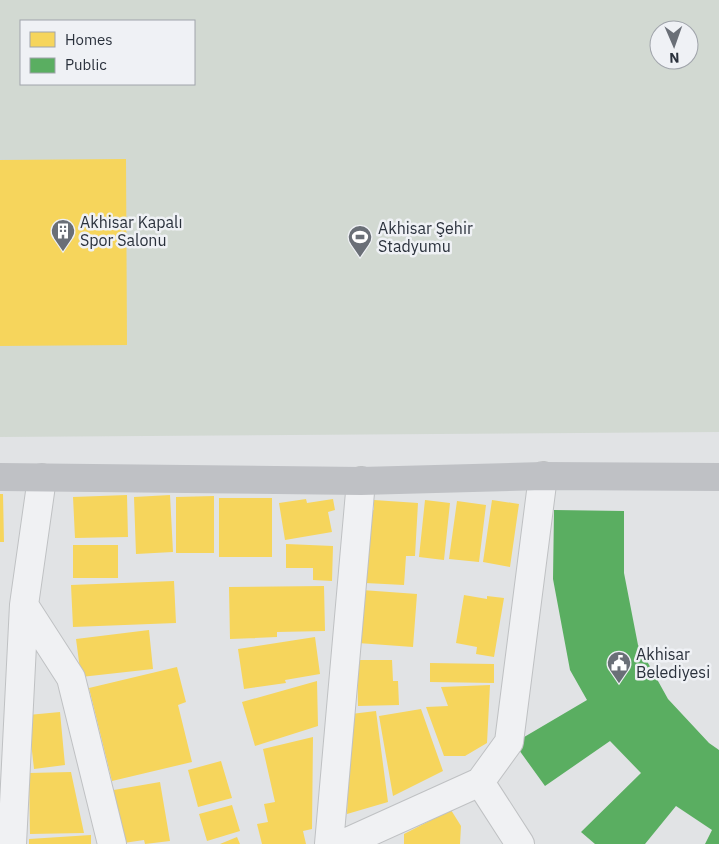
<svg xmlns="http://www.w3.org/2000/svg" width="719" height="844" font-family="'IBM Plex Sans',sans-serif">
<rect width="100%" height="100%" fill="#e1e3e5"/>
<!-- green -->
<path fill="#d2d9d2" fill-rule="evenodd" d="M 0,0 L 719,0 L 719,432 L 0,437 ZM 21,21 L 194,21 L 194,84 L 21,84 ZM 659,30 L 689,30 L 689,60 L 659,60 Z"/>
<!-- homes -->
<path fill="#f6d55c" d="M 126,159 L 127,345 L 0,346 L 0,160 Z
M 0,494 L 3,494 L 4,542 L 0,542 Z
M 127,495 L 128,537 L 75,538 L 73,497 Z
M 170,495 L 173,552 L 136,554 L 134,497 Z
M 214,496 L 214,553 L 176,553 L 176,497 Z
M 219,498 L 272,498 L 272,557 L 219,557 Z
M 306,499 L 307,503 L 333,499 L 335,510 L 328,512 L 332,532 L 285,540 L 279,503 Z
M 374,500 L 418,503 L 415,556 L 406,556 L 404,585 L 365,583 L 369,509 L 374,510 Z
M 425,500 L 450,503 L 444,560 L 419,557 Z
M 492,500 L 519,504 L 510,567 L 483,562 Z
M 457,501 L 486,505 L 479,562 L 449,559 Z
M 286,544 L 333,546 L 332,581 L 313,580 L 313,568 L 286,568 Z
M 73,545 L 118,545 L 118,578 L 73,578 Z
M 174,581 L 176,623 L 73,627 L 71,585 Z
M 324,586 L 325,631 L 277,632 L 277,637 L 230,639 L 229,587 Z
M 362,590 L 417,594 L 413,647 L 358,643 Z
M 464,595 L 487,599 L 487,596 L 504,598 L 494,657 L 476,654 L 477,647 L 456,643 Z
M 149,630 L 153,669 L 81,677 L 76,639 Z
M 315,637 L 320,674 L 285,680 L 286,683 L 244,689 L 238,649 Z
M 357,660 L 392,660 L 393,681 L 398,681 L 399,705 L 358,706 Z
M 430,663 L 494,664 L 494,683 L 430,682 Z
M 177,667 L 186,702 L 178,705 L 192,762 L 112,781 L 89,688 Z
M 317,681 L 318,726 L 255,746 L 242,702 Z
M 490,685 L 487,743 L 465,756 L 444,756 L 426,707 L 448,706 L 441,687 Z
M 421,709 L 443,771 L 393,796 L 379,716 Z
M 376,711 L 388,802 L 347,814 L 351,714 Z
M 60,712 L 65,765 L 34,769 L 28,715 Z
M 313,737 L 312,829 L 303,831 L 306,844 L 262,844 L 257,824 L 268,822 L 264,804 L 275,802 L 263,749 Z
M 221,761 L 232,798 L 198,807 L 188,770 Z
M 71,772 L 84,833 L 30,834 L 29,773 Z
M 160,782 L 170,841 L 145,844 L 144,840 L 117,844 L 108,791 Z
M 232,805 L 240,831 L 207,841 L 199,814 Z
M 451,810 L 461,826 L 460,844 L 404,844 L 404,834 Z
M 91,835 L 91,844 L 29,844 L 29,839 Z
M 237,837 L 240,844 L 220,844 Z"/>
<!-- public -->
<path fill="#5aae61" d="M 554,510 L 624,511 L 624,573 L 638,645 L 668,699 L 709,743 L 719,750 L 719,844 L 705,844 L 712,830 L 676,806 L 645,844 L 595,844 L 581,832 L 641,773 L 610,741 L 545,786 L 514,743 L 587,700 L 570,670 L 553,579 Z"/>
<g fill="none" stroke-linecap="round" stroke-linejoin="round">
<!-- street casing -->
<g stroke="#bfc1c3" stroke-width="30">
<path id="street" d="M 24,605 L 71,678 L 112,844
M 480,782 L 520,844
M 12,844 L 24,605 L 42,478
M 329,844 L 361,481
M 343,844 L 480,782 L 509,742 L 543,476"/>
</g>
<!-- street -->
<use href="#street" stroke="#f0f1f3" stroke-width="28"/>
<!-- secondary -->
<path stroke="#bfc1c5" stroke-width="28" d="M 0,477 L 361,481 L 543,476 L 719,477"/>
</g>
<!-- icons -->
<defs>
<g id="building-pin" transform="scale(1.25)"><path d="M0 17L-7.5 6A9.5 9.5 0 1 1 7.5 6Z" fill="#6a6f77" stroke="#eff1f5"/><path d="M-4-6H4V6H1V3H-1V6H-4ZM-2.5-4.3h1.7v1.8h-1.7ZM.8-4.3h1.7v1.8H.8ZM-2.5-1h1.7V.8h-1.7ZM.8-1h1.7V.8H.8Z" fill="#fff"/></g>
<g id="stadium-pin" transform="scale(1.25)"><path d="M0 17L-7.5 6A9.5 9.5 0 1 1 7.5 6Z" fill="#6a6f77" stroke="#eff1f5"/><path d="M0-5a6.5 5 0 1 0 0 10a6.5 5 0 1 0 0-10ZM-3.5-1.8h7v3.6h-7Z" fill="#fff"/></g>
<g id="civic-pin" transform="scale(1.25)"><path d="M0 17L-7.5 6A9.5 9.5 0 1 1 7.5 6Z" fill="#6a6f77" stroke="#eff1f5"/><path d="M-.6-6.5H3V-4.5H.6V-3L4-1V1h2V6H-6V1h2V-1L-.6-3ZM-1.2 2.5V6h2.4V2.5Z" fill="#fff"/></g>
</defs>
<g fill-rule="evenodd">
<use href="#building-pin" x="63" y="231"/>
<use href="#stadium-pin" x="360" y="237"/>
<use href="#civic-pin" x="619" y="663"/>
</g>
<g text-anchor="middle" stroke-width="5" stroke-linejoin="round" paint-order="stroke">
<!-- poi labels -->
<g font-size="16" fill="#2a313c" stroke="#eff1f5" text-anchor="start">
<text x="80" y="228">Akhisar Kapalı<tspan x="80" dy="18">Spor Salonu</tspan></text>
<text x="378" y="234">Akhisar Şehir<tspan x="378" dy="18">Stadyumu</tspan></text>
<text x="636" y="660">Akhisar<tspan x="636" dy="18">Belediyesi</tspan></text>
</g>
</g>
<!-- legend -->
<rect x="20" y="20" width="175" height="65" fill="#eff1f5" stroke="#a0a4ab"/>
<rect x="30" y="32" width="25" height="15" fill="#f6d55c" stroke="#a0a4ab"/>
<text x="65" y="45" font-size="15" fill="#2a313c">Homes</text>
<rect x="30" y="58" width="25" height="15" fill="#5aae61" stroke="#a0a4ab"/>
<text x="65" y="70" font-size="15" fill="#2a313c">Public</text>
<!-- north arrow -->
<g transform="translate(674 45) rotate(178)"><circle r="24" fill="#eff1f5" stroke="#a0a4ab"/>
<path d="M0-4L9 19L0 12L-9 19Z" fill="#6a6f77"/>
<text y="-8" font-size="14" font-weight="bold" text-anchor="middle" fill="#2a313c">N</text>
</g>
</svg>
